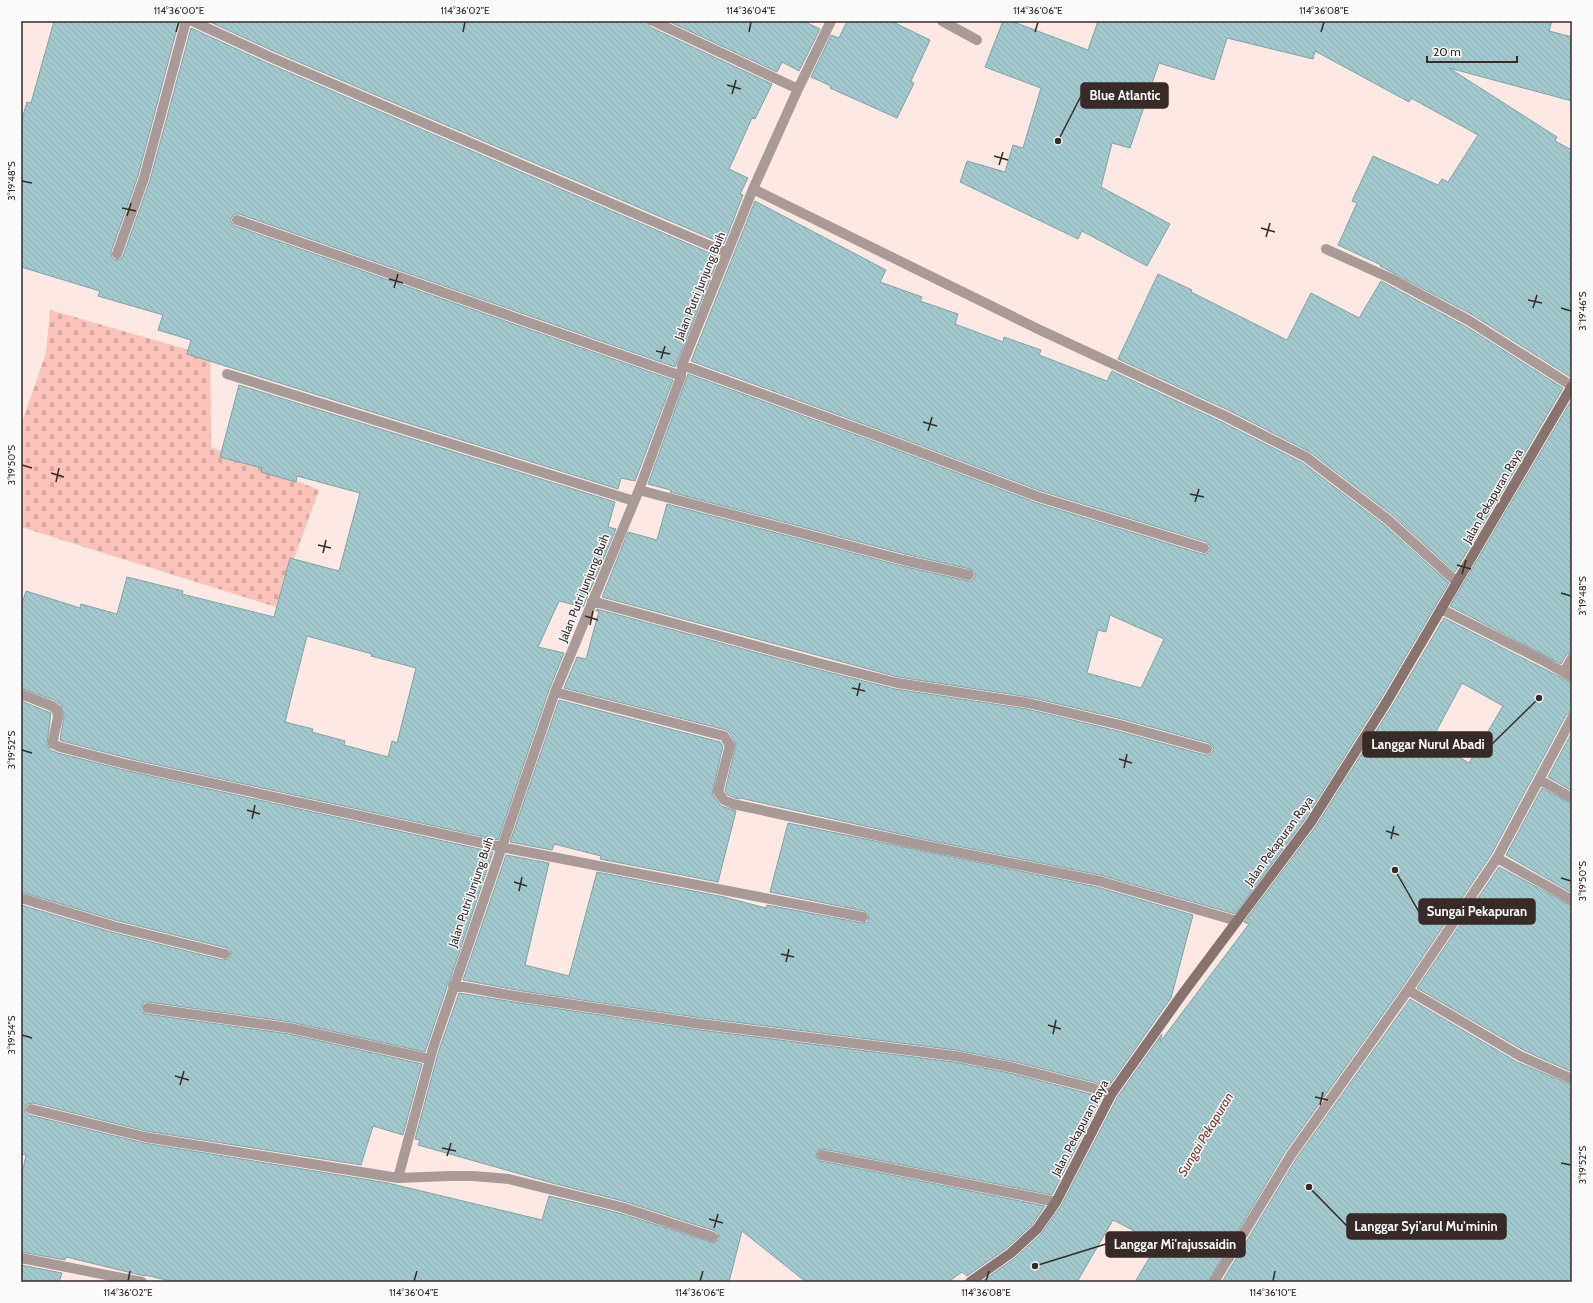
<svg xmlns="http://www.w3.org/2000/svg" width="1593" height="1303" font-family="Cabin,sans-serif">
<defs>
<pattern id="cemetery-stones" width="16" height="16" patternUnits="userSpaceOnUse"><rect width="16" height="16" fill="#fac2b8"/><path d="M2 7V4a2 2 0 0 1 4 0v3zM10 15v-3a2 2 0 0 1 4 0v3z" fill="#d7a79e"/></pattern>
<pattern id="building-back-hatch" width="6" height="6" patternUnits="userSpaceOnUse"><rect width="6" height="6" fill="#a2c9cd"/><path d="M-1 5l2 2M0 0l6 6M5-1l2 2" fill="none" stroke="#8cadb0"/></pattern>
</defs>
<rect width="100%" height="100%" fill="#fee8e3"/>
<!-- cemetery -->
<path fill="url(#cemetery-stones)" d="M 50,310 L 210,356 L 211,447 L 319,490 L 276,607 L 21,527 L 21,425 L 46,353 Z"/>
<!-- building -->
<path fill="url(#building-back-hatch)" stroke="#7da3a7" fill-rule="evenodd" d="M 54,21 L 179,21 L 138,176 L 111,252 L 112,258 L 115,260 L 121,259 L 123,256 L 150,180 L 191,28 L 267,63 L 719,257 L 675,367 L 239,214 L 235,214 L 231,218 L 231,222 L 235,226 L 673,380 L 635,481 L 621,478 L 618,489 L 187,354 L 191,340 L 158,330 L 163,315 L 98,296 L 100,291 L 21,267 L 21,122 L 27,102 L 31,103 Z
M 208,21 L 647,21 L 650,27 L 772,84 L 755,119 L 752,118 L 729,169 L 748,178 L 740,194 L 743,195 L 724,244 L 273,51 Z
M 668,21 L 803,21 L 820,29 L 799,71 L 782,62 L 777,72 Z
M 847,21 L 891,21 L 930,40 L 911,81 L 914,83 L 897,118 L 830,88 L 831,86 L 811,77 L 831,35 L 839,38 Z
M 1003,21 L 1011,21 L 1088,50 L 1098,21 L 1552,21 L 1549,31 L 1572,37 L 1572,101 L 1449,68 L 1557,137 L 1555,141 L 1572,150 L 1572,378 L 1471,314 L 1380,266 L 1381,265 L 1338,245 L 1357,203 L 1352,201 L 1373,156 L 1438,185 L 1442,179 L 1448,182 L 1478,135 L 1411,98 L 1409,102 L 1315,51 L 1313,59 L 1227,38 L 1214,80 L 1159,63 L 1130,148 L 1112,143 L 1101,187 L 1170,224 L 1147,266 L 1082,231 L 1078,239 L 960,182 L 967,161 L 1005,172 L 1013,145 L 1023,148 L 1041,88 L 985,67 Z
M 755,201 L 886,270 L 880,282 L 922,297 L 920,301 L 958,314 L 955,324 L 1003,342 L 1004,337 L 1041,350 L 1039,355 L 1107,381 L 1112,371 L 1222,422 L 1303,463 L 1383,524 L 1449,583 L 1380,700 L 1306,818 L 1235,914 L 1100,875 L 918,838 L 740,798 L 740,799 L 735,798 L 728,795 L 725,791 L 736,744 L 729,732 L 726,730 L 564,688 L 577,657 L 586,659 L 599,611 L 596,611 L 597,609 L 820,670 L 895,689 L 1027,709 L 1118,731 L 1205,755 L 1209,755 L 1213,751 L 1213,747 L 1209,743 L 1122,719 L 1029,697 L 898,677 L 602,597 L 628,532 L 657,540 L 667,504 L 902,566 L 968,581 L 971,581 L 975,577 L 975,573 L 970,569 L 905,554 L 670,492 L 671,490 L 648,484 L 688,374 L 873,441 L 1037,503 L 1202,554 L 1206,554 L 1210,550 L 1210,546 L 1206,542 L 1041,491 L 877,429 L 691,361 ZM 1110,615 L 1164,639 L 1141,688 L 1087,673 L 1098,630 L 1106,632 Z
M 1158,274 L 1192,290 L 1191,292 L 1287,340 L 1311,293 L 1359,318 L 1381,281 L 1465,326 L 1563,388 L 1455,572 L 1391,514 L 1310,452 L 1228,410 L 1118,359 Z
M 239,385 L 615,502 L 608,527 L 616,529 L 583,607 L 559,601 L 538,647 L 564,653 L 549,690 L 498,840 L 131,759 L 62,741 L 60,740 L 64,716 L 61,705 L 54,700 L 21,688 L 21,607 L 26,591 L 80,608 L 81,604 L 117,614 L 127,577 L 183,591 L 182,594 L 274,617 L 290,558 L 339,571 L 360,493 L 297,476 L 296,482 L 261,472 L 262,468 L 220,457 ZM 307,636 L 372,654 L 371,656 L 416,668 L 397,743 L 392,741 L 388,757 L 344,745 L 345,741 L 312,732 L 313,729 L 285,722 Z
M 1572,399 L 1572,652 L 1567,654 L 1561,664 L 1450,606 Z
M 1444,618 L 1572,683 L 1572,712 L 1566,715 L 1491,855 L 1403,986 L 1285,1152 L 1208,1282 L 1135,1282 L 1158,1243 L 1113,1220 L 1077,1282 L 981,1282 L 1015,1258 L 1041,1234 L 1061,1206 L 1118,1096 L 1162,1034 L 1160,1042 L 1249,924 L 1244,922 L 1316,826 L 1392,706 ZM 1462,683 L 1503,706 L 1469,763 L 1431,741 Z
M 559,700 L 720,742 L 723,746 L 712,794 L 721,806 L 736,811 L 718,882 L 600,859 L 601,856 L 554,844 L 552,850 L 510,842 Z
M 21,701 L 51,713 L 47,744 L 50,750 L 58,753 L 128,771 L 493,852 L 450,980 L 447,984 L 447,987 L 425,1052 L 291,1022 L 148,1002 L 144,1002 L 141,1007 L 141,1011 L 146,1014 L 289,1034 L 422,1064 L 403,1135 L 373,1126 L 361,1165 L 146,1131 L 33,1103 L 27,1104 L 25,1108 L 26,1113 L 29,1115 L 144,1143 L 388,1183 L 542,1220 L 549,1196 L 619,1213 L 714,1243 L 719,1239 L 718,1233 L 715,1231 L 623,1201 L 552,1183 L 418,1145 L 420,1140 L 415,1139 L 439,1050 L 459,993 L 520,1003 L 700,1030 L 954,1062 L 1014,1074 L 1102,1097 L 1052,1195 L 823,1149 L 817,1151 L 816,1157 L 821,1161 L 1045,1206 L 1032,1225 L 1007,1248 L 967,1276 L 962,1272 L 948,1282 L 806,1282 L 742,1231 L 729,1282 L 175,1282 L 145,1275 L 145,1276 L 132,1273 L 66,1257 L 65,1260 L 21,1252 L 21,1179 L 26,1155 L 21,1154 L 21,905 L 111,932 L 223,960 L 229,959 L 231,955 L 230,950 L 227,948 L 115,920 L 21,892 Z
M 1572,732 L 1572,791 L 1548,777 Z
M 1542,788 L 1572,804 L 1572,893 L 1506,855 Z
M 788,823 L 1097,887 L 1193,915 L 1171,998 L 1109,1086 L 1016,1062 L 956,1050 L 702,1018 L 522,991 L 463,980 L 506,855 L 549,863 L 525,965 L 569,976 L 597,872 L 724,897 L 766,908 L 767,905 L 862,923 L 868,922 L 869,915 L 864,911 L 770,892 Z
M 1499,867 L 1572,906 L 1572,1072 L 1523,1050 L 1417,988 Z
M 1410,999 L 1517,1062 L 1572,1085 L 1572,1282 L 1222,1282 L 1296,1159 Z
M 21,1265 L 62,1273 L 59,1282 L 21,1282 Z"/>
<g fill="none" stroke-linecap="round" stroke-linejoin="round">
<!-- lane -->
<path stroke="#aa9a97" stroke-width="10" d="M 942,21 L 977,40"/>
<!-- street -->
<path stroke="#aa9a97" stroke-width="10" d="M 192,21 L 270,57 L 727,253
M 653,21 L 798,89
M 753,189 L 1040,330 L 1225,416 L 1306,457 L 1387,519 L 1457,582
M 237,220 L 681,376
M 1326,249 L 1392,279 L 1468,320 L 1572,386
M 117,254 L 144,178 L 186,21
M 682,365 L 875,435 L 1039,497 L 1204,548
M 227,374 L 634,501
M 639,490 L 903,560 L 969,575
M 592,601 L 822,664 L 897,683 L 1028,703 L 1120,725 L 1207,749
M 1441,609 L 1542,660 L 1572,677
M 1564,672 L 1572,658
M 555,692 L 724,736 L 730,745 L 718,792 L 724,800 L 733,804 L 917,844 L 1099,881 L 1237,921
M 21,694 L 52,706 L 57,710 L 58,717 L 53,740 L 53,744 L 60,747 L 129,765 L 501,847 L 863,917
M 1540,780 L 1572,798
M 1497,858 L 1572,900
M 21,898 L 113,926 L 225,954
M 453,985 L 521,997 L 701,1024 L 955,1056 L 1015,1068 L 1112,1093
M 1408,990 L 1520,1056 L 1572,1079
M 147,1008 L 290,1028 L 429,1059
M 31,1109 L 145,1137 L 398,1178 L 449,1176 L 473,1176 L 509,1179 L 621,1207 L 713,1237
M 822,1155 L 1056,1202
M 398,1178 L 433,1048 L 555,692 L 639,490 L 681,376 L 682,365 L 753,189 L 798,89 L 831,21
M 21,1258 L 142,1282
M 1214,1282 L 1291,1155 L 1408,990 L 1497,858 L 1572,718"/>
<!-- secondary -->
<path stroke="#88736f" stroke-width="10" d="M 970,1282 L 1011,1253 L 1037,1229 L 1056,1202 L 1112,1093 L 1181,996 L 1311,822 L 1386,703 L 1572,386"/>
</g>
<!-- ticks -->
<path fill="none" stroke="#372a27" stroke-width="1.5" d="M 176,32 L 179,22M 463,32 L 465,22M 749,32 L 751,22M 1035,32 L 1038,22M 1321,32 L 1324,22M 727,85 L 741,89M 732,94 L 736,80M 994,156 L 1008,160M 999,165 L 1003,152M 22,181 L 32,183M 122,208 L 136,211M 127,216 L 131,203M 1261,228 L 1275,232M 1266,237 L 1270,223M 389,279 L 403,283M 394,288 L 398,274M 1528,300 L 1542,303M 1533,308 L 1537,295M 1561,308 L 1571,311M 656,351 L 670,354M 661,359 L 665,346M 923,422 L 937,426M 928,431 L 932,417M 22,465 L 32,468M 51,473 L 64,477M 56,482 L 59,468M 1190,494 L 1204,497M 1195,502 L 1199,489M 318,545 L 331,548M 323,553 L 326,540M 1457,565 L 1471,569M 1462,574 L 1466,560M 1561,593 L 1571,596M 585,616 L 598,620M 590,625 L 593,611M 852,688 L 865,691M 857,696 L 860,683M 22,750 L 32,753M 1119,759 L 1132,763M 1124,768 L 1127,754M 247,810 L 260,814M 252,819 L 255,805M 1386,831 L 1399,835M 1391,839 L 1394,826M 1561,878 L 1571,881M 514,882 L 527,886M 519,891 L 522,877M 781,954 L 794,957M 786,962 L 789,949M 1048,1025 L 1061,1029M 1053,1034 L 1056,1020M 22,1035 L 32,1038M 175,1076 L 189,1080M 180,1085 L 184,1071M 1315,1097 L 1328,1100M 1320,1105 L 1323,1092M 442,1148 L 456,1151M 447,1156 L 451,1143M 1561,1163 L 1571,1165M 709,1219 L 723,1223M 714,1228 L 718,1214M 128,1281 L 130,1271M 414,1281 L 417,1271M 700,1281 L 703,1271M 986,1281 L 989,1271M 1273,1281 L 1275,1271"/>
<g text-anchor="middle" stroke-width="3" stroke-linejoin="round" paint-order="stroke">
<!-- street labels -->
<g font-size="12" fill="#372a27" stroke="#fafafa">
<text transform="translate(700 286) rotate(-68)" y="4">Jalan Putri Junjung Buih</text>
<text transform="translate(1493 496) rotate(-60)" y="4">Jalan Pekapuran Raya</text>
<text transform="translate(584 588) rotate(-68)" y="4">Jalan Putri Junjung Buih</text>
<text transform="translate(1279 841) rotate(-54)" y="4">Jalan Pekapuran Raya</text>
<text transform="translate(471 892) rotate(-71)" y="4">Jalan Putri Junjung Buih</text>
<text transform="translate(1080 1128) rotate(-62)" y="4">Jalan Pekapuran Raya</text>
</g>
<!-- water labels -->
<g font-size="13" font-style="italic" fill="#7b362b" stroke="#fafafa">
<text transform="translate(1205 1134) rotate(-59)" y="5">Sungai Pekapuran</text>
</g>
</g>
<!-- callouts -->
<path fill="none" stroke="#372a27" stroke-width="1.5" d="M1058 141L1081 96M1539 698L1492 744M1395 870L1419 912M1309 1187L1347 1226M1035 1266L1106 1244"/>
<g fill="#372a27" stroke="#fafafa" stroke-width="1.5">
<circle cx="1058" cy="141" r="4"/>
<circle cx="1539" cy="698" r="4"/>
<circle cx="1395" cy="870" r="4"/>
<circle cx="1309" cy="1187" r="4"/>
<circle cx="1035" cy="1266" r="4"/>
</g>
<g fill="#372a27" stroke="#372a27" stroke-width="1.5">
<rect x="1081" y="83" width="87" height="25" rx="4"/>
<rect x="1363" y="732" width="129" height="25" rx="4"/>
<rect x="1419" y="899" width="116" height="25" rx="4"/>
<rect x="1347" y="1214" width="159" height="25" rx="4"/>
<rect x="1106" y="1232" width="139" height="25" rx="4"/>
</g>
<g font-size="13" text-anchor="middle" font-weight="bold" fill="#fff">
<text x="1125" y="100">Blue Atlantic</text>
<text x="1428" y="749">Langgar Nurul Abadi</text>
<text x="1477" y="916">Sungai Pekapuran</text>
<text x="1426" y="1231">Langgar Syi'arul Mu'minin</text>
<text x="1175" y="1249">Langgar Mi'rajussaidin</text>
</g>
<!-- border -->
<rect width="1593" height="1303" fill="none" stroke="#fafafa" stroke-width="44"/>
<!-- scale -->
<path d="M1427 56v6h90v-6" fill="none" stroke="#372a27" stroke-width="2"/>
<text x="1433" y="56" font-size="12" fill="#372a27" stroke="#fafafa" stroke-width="3" paint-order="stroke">20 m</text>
<rect x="22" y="22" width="1549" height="1259" fill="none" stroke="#372a27" stroke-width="1.5"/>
<g font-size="10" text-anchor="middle" fill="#372a27">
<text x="179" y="14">114°36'00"E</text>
<text x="465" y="14">114°36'02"E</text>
<text x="751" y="14">114°36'04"E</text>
<text x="1038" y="14">114°36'06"E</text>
<text x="1324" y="14">114°36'08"E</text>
<text transform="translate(11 181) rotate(-90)" y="4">3°19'48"S</text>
<text transform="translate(1582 311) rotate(-90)" y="4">3°19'46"S</text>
<text transform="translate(11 465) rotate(-90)" y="4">3°19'50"S</text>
<text transform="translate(1582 596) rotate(-90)" y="4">3°19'48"S</text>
<text transform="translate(11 750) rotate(-90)" y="4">3°19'52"S</text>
<text transform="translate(1582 881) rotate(-90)" y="4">3°19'50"S</text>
<text transform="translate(11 1035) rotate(-90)" y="4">3°19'54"S</text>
<text transform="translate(1582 1165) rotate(-90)" y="4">3°19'52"S</text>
<text x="128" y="1296">114°36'02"E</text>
<text x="414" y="1296">114°36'04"E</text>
<text x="700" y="1296">114°36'06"E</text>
<text x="986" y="1296">114°36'08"E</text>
<text x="1273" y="1296">114°36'10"E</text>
</g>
</svg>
